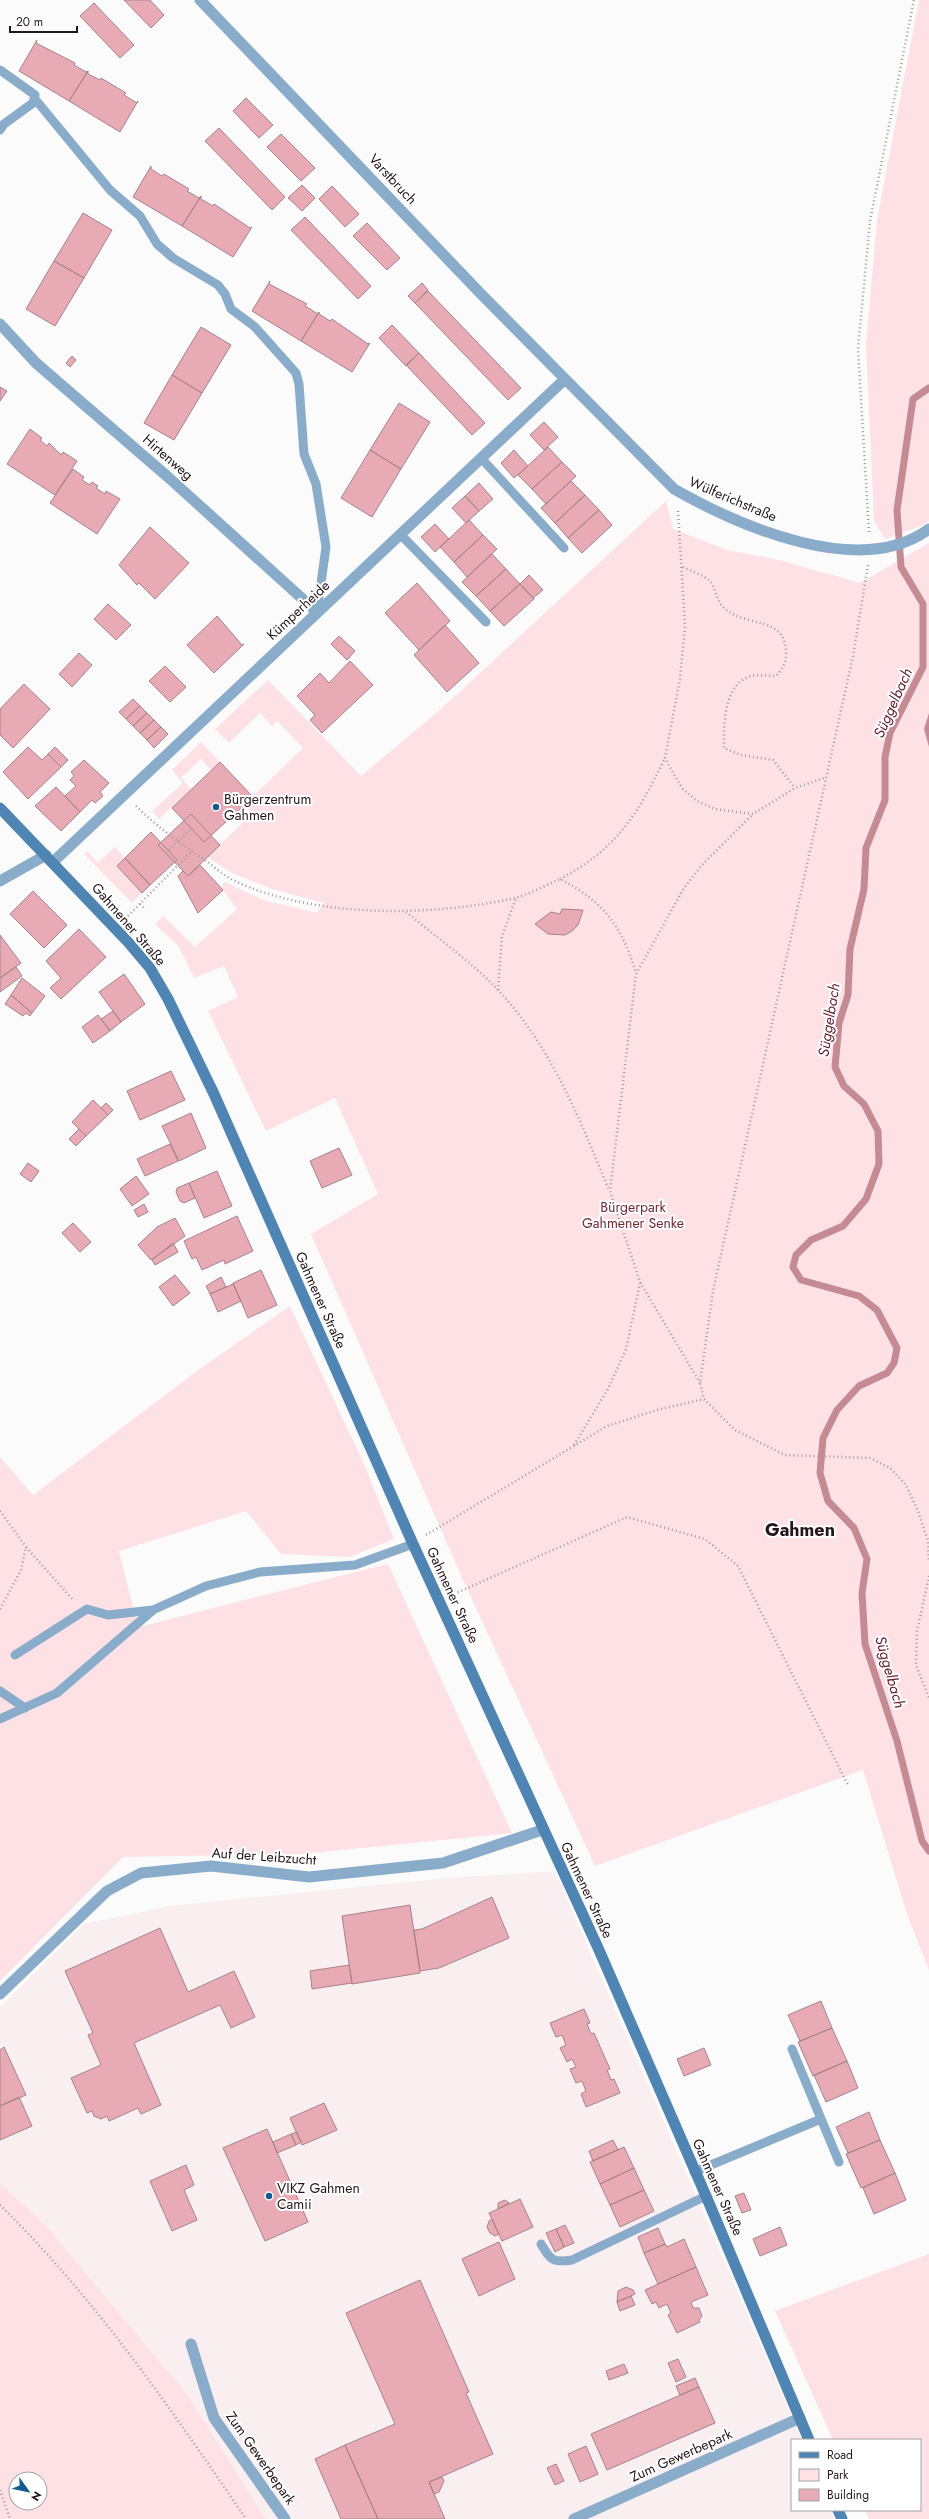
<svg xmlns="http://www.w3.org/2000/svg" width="929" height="2519" font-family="Jost,sans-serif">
<rect width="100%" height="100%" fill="#fbfbfb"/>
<!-- built -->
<path fill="#f9eef0" d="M 555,1871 L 802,2440 L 792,2440 L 792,2510 L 832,2510 L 836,2519 L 266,2519 L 186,2393 L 47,2227 L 0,2183 L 0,2007 L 84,1924 L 169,1906 L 447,1878 Z"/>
<!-- green -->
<path fill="#fde1e5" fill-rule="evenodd" d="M 919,0 L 929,0 L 929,521 L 921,526 L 885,539 L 874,521 L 866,345 L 877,220 Z
M 666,501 L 673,529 L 727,550 L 779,560 L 860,583 L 929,543 L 929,1970 L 907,1914 L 863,1770 L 595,1866 L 463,1580 L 311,1234 L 378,1194 L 335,1098 L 266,1131 L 208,1011 L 238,997 L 224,966 L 194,978 L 179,947 L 155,924 L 163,916 L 195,947 L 237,909 L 223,890 L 222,885 L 225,882 L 263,900 L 317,913 L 324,903 L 272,889 L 232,873 L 207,857 L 252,814 L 244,805 L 303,748 L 277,721 L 272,726 L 260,713 L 229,743 L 215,729 L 268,680 L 361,776 L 440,710 Z
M 201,742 L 220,762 L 211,770 L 201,759 L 181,778 L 191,789 L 159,819 L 152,811 L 183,783 L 172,770 Z
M 115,847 L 125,858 L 117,866 L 142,893 L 132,903 L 84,854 L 87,851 L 98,863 Z
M 290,1306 L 364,1464 L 394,1539 L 350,1557 L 281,1554 L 246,1511 L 119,1551 L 138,1627 L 388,1564 L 512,1833 L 302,1854 L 123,1857 L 0,1981 L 0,1457 L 33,1495 L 201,1368 Z
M 0,2183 L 47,2227 L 186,2393 L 266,2519 L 0,2519 ZM 16,2479 L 40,2479 L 40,2503 L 16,2503 Z
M 929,2254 L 929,2519 L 869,2519 L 865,2510 L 920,2510 L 920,2440 L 833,2440 L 775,2311 Z"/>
<!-- water -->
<path fill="#c58b94" d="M 929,713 L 929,747 L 924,729 Z"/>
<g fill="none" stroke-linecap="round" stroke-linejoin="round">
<!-- stream -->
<path stroke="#c58b94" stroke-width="7" d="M 929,388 L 913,399 L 897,510 L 901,567 L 923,604 L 923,667 L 890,733 L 885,757 L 885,800 L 866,848 L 864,889 L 850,949 L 848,995 L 839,1023 L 835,1067 L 844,1086 L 864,1104 L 878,1131 L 879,1164 L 866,1199 L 843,1226 L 811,1240 L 796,1255 L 793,1267 L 801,1280 L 859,1296 L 877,1310 L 897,1348 L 894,1363 L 887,1373 L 859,1386 L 837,1410 L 823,1438 L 820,1473 L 828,1501 L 854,1528 L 867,1559 L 862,1593 L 865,1644 L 897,1741 L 922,1841 L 929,1851"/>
</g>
<!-- building -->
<path fill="#e8abb5" stroke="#a78287" d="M 124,0 L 150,0 L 164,15 L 151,28 Z
M 94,3 L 134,45 L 120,58 L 80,16 Z
M 37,40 L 36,43 L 75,63 L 74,65 L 86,72 L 88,71 L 69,101 L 19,71 Z
M 88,71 L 88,74 L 100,80 L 101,78 L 126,93 L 124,95 L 137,103 L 138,101 L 120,132 L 69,101 Z
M 246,98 L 273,125 L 259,138 L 233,111 Z
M 219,128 L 285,197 L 272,210 L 205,141 Z
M 281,134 L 315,168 L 301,181 L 267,147 Z
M 151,166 L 151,169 L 162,176 L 164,174 L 189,189 L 187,191 L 199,198 L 201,196 L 182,226 L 133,197 Z
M 302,185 L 315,198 L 302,211 L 288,198 Z
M 332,186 L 359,214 L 345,227 L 319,199 Z
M 201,196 L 201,199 L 213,206 L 214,204 L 250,228 L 252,227 L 233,257 L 182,226 Z
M 83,213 L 112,230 L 84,278 L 54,261 Z
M 305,217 L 371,286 L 358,299 L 291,230 Z
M 367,223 L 400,258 L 387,270 L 353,236 Z
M 54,261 L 84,278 L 55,326 L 26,309 Z
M 270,281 L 269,284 L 307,304 L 305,306 L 318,314 L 319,312 L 301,341 L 252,311 Z
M 422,283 L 428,290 L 415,303 L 408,296 Z
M 428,291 L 521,388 L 508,400 L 415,303 Z
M 319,312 L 319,314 L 330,321 L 332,319 L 368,344 L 370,343 L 352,372 L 301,341 Z
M 392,325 L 419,353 L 406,366 L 379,338 Z
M 201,327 L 231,345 L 202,393 L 172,375 Z
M 419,353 L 485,423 L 472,435 L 406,365 Z
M 72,356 L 76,360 L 70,367 L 66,363 Z
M 172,375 L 202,393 L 174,440 L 144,423 Z
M 0,387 L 7,391 L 0,401 Z
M 399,403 L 430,422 L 401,469 L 370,450 Z
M 544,422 L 558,437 L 544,450 L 530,435 Z
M 30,429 L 42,438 L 40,440 L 47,446 L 49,443 L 61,455 L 63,452 L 77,461 L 55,495 L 7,464 Z
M 548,447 L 562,462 L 532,489 L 518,475 Z
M 370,450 L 401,469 L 372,517 L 341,498 Z
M 514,450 L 528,466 L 514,478 L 501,463 Z
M 562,462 L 576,476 L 546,504 L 532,489 Z
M 73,469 L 84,477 L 82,480 L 90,485 L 92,482 L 98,486 L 96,488 L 105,494 L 106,491 L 120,499 L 97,534 L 50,503 Z
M 571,481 L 585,495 L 555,523 L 541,508 Z
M 479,483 L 493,499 L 479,511 L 465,496 Z
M 585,495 L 599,510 L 568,538 L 555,523 Z
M 465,496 L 479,511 L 466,523 L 452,508 Z
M 599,510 L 612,525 L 582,553 L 568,538 Z
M 469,520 L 483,535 L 454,562 L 440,547 Z
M 435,524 L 449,539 L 435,552 L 421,537 Z
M 150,527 L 189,563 L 155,599 L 139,583 L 137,585 L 119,565 Z
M 483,535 L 497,549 L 467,577 L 454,562 Z
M 492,554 L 506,569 L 476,596 L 462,582 Z
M 506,569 L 520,584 L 490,611 L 476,596 Z
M 529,575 L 543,590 L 533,598 L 520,584 Z
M 417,583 L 450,621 L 419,650 L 385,613 Z
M 520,584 L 534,599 L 504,626 L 490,611 Z
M 108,604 L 131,625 L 116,640 L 94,619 Z
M 217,616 L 242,645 L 244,644 L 214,673 L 187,645 Z
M 445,625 L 479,663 L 447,692 L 414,655 Z
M 339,636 L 355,651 L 347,660 L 331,644 Z
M 79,653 L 92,665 L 72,687 L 59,674 Z
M 350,661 L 373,685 L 322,733 L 310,720 L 315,715 L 297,696 L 320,673 L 329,683 Z
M 165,666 L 186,687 L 170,702 L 149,681 Z
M 24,684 L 50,709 L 13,748 L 0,735 L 0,709 Z
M 133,699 L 140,706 L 126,719 L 119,712 Z
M 140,706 L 147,713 L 133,726 L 126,719 Z
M 147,713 L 154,720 L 140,733 L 133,726 Z
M 154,720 L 161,727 L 147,740 L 140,733 Z
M 161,727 L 168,734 L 154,748 L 147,740 Z
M 28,747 L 42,760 L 48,754 L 61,767 L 28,799 L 3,772 Z
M 55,747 L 68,760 L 61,767 L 48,754 Z
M 84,760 L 109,783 L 100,792 L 103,796 L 95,803 L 92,800 L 80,812 L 65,796 L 76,786 L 70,780 L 74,776 L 71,772 Z
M 220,762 L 253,797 L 204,842 L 172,808 Z
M 56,787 L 80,812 L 61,831 L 35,806 Z
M 191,814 L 220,845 L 188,876 L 158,845 Z
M 151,832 L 177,860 L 150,885 L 125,858 Z
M 125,858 L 150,885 L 142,893 L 117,866 Z
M 200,865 L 223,890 L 198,913 L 178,876 L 183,871 L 188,876 Z
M 33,891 L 67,925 L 44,948 L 10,914 Z
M 562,909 L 583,910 L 578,925 L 572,931 L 565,935 L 548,934 L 535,924 L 551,912 L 560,914 Z
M 79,929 L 106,957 L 61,999 L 50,988 L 61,978 L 46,961 Z
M 0,935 L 21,963 L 0,978 Z
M 16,967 L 22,976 L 0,992 L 0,978 Z
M 124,974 L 145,1004 L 121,1022 L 99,992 Z
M 22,978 L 45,996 L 32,1013 L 11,995 Z
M 11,995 L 32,1013 L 30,1016 L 26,1013 L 23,1016 L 5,1004 Z
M 113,1011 L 121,1022 L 110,1031 L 101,1019 Z
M 98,1015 L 110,1031 L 93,1043 L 82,1027 Z
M 171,1071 L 185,1100 L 140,1120 L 127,1091 Z
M 93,1100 L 108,1115 L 86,1136 L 72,1122 Z
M 106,1103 L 113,1110 L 108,1115 L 101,1108 Z
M 191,1113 L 206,1148 L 179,1161 L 162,1126 Z
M 79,1129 L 86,1136 L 76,1146 L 69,1139 Z
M 170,1144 L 178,1161 L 145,1176 L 137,1159 Z
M 339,1148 L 352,1175 L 322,1188 L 310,1161 Z
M 28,1163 L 39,1171 L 31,1182 L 20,1174 Z
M 217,1171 L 232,1206 L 204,1218 L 189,1183 Z
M 136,1176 L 149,1194 L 132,1206 L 120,1189 Z
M 189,1183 L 195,1198 L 184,1203 L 180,1201 L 176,1192 L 177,1188 Z
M 144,1204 L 148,1212 L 138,1217 L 134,1210 Z
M 237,1216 L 253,1251 L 225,1264 L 224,1260 L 202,1270 L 196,1257 L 192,1259 L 184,1241 Z
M 175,1218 L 185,1236 L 151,1260 L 138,1245 L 157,1227 Z
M 73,1223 L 91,1242 L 80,1252 L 62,1233 Z
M 173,1243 L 178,1252 L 155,1265 L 152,1260 Z
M 261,1270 L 277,1305 L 248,1318 L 233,1283 Z
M 175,1275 L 190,1293 L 173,1306 L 159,1287 Z
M 221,1277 L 226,1287 L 210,1294 L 206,1286 Z
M 233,1284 L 241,1301 L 218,1312 L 210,1294 Z
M 492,1897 L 509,1938 L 439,1968 L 420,1971 L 414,1930 L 422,1929 Z
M 410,1905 L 420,1973 L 352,1984 L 342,1916 Z
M 160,1928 L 188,1992 L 234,1971 L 255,2017 L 231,2028 L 220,2005 L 134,2043 L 161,2105 L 141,2114 L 138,2108 L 109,2121 L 107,2116 L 101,2119 L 94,2116 L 92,2111 L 87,2113 L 71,2078 L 101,2065 L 88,2035 L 93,2033 L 65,1971 Z
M 349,1965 L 352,1983 L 312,1989 L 310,1971 Z
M 821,2001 L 832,2028 L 800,2041 L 788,2015 Z
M 584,2009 L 590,2023 L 587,2024 L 591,2034 L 594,2033 L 610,2069 L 607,2070 L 611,2080 L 614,2079 L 620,2093 L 586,2107 L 581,2094 L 586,2091 L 582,2081 L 576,2083 L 570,2069 L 576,2067 L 572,2059 L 567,2062 L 560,2048 L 566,2045 L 562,2035 L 556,2037 L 550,2023 Z
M 832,2028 L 847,2061 L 813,2076 L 798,2042 Z
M 4,2047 L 26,2095 L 0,2106 L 0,2050 Z
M 704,2048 L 711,2065 L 684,2076 L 677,2059 Z
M 847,2061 L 858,2088 L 826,2102 L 814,2075 Z
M 19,2097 L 32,2126 L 0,2140 L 0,2106 Z
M 324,2103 L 337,2130 L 302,2145 L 290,2118 Z
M 869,2112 L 880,2140 L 848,2153 L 836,2127 Z
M 267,2129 L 308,2222 L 265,2241 L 223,2148 Z
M 297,2132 L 301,2142 L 296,2145 L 291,2134 Z
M 291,2134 L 296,2145 L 277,2153 L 273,2142 Z
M 613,2140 L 618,2150 L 593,2161 L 589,2151 Z
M 880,2140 L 895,2173 L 861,2188 L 846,2154 Z
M 624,2147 L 634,2168 L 600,2184 L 590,2162 Z
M 186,2165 L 194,2185 L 184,2190 L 197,2220 L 172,2231 L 150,2181 Z
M 634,2168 L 644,2190 L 610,2205 L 600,2184 Z
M 895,2173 L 906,2200 L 874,2214 L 863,2188 Z
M 644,2190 L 654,2211 L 620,2227 L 610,2205 Z
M 744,2193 L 751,2210 L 742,2213 L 735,2196 Z
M 520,2199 L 533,2227 L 502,2241 L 489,2213 Z
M 505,2200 L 509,2203 L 498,2209 L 498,2203 Z
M 492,2219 L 499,2234 L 495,2236 L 490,2233 L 487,2227 L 489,2221 Z
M 565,2225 L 574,2243 L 564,2247 L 556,2229 Z
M 780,2227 L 787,2245 L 760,2256 L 753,2239 Z
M 658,2228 L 665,2244 L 644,2253 L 638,2237 Z
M 556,2229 L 564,2247 L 555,2252 L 546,2233 Z
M 684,2239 L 696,2267 L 658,2284 L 644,2253 L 665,2244 L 667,2247 Z
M 499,2242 L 515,2279 L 479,2296 L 462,2259 Z
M 696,2267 L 708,2295 L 691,2302 L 693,2308 L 699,2308 L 702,2316 L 699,2320 L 700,2322 L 677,2333 L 668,2315 L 671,2313 L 667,2304 L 659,2308 L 656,2302 L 652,2304 L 645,2290 Z
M 420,2280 L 469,2392 L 466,2393 L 493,2454 L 429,2482 L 445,2519 L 378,2519 L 345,2445 L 395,2424 L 346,2313 Z
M 626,2287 L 633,2290 L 635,2294 L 617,2302 L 618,2291 Z
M 631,2296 L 635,2305 L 620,2311 L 617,2302 Z
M 678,2359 L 686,2377 L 676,2382 L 668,2363 Z
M 624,2364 L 628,2373 L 609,2380 L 606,2371 Z
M 695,2378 L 699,2387 L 680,2395 L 676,2386 Z
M 699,2387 L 715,2423 L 607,2470 L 591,2434 Z
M 345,2445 L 378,2519 L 341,2519 L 315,2459 Z
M 586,2446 L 598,2474 L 580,2482 L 568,2454 Z
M 556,2464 L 564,2481 L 555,2485 L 547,2468 Z
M 442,2477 L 444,2481 L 439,2492 L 434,2494 L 429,2482 Z"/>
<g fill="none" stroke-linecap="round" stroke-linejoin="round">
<!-- path -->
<path stroke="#a19b9c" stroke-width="2.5" stroke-dasharray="1 3" stroke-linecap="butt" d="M 678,511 L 685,626 L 680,679 L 665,758 L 672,771 L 683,789 L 697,801 L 715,809 L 753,814 L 795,788 L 824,778
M 869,532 L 858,349 L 870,221 L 914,0
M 868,565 L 853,656 L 713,1291 L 700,1383 L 704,1399 L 735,1430 L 785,1455 L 870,1458 L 890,1468 L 906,1485 L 918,1511 L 928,1541 L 929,1562
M 683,567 C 690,571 704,575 710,581 C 716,588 716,601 724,608 C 746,628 784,615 786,651 C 787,661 783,669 776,676 C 769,676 759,674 751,676 C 723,685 724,724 724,748 L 741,755 L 773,760 L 795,788
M 136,806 C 157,827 180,843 205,860 C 214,867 224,876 235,881 C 313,918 431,917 515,898 C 530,894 546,885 560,879 C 604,902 621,925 636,973
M 169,850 L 191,829
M 560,879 C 618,848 637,815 665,758
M 140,904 L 144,908
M 406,912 C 436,937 473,963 499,991 C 552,1048 580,1120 609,1190
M 128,916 L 192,851
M 498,990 L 502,936 L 516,898
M 700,1383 L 640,1282 L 610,1191 L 636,974 L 684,888 L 702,865 L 753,814
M 574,1445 L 608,1389 L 626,1349 L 640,1283
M 0,1511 L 26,1547
M 426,1535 L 607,1426 L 657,1410 L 704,1399
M 929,1576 L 917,1631 L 916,1665 L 929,1698
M 454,1594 L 627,1517 L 705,1539 L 738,1566 L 848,1785
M 0,1609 L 21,1570 L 26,1547 L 73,1600
M 0,2205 C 95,2298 171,2409 246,2519
M 0,2490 L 10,2519"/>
<!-- service -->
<path stroke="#89accb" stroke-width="9" d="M 0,70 L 35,95 L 33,103 L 4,124 L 0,130
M 35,99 L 110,190 L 140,216 L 157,244 L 173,258 L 218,285 L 225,294 L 231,309 L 255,327 L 296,373 L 299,384 L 304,454 L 316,484 L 326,547 L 317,612
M 481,458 L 564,548
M 400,534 L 486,622
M 15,1655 L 87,1609 L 108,1615 L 153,1610
M 0,1691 L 25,1708
M 0,1719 L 57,1693 L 153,1610 L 206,1586 L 260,1572 L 355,1565 L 413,1544
M 792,2049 L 839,2162
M 694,2172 L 821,2119
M 541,2244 C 551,2260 552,2263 572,2260 L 706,2196"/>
<!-- minor -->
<path stroke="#89accb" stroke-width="11" d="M 200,0 L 481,294 L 674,489 C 739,526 861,580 929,529
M 0,324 L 36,363 L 168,477 L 317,612
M 53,862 L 564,380
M 0,881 L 46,855
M 0,1994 L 107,1891 L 141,1873 L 211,1866 L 309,1877 L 443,1863 L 542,1830
M 191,2344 L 214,2418 L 285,2519
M 574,2519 L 800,2418"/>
<!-- secondary -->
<path stroke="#4f85b2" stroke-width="11" d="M 0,808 L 128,942 L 150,968 L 168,999 L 214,1094 L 413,1544 L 599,1950 L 706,2196 L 809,2440
M 838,2510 L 842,2519"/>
</g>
<!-- markers -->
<g fill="#115c8f" stroke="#fff" stroke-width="1.5">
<circle cx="216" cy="807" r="4"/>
<circle cx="269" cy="2196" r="4"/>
</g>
<g text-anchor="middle" stroke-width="4" stroke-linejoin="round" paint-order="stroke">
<!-- street labels -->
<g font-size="14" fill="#251619" stroke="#fff">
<text transform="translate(393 179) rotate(47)" y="5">Varstbruch</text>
<text transform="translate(168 457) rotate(41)" y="5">Hirtenweg</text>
<text transform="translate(733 499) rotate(23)" y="5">Wülferichstraße</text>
<text transform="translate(298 610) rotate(-43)" y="5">Kümperheide</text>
<text transform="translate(129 924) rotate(49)" y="5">Gahmener Straße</text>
<text transform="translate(321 1300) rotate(66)" y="5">Gahmener Straße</text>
<text transform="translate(453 1595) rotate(65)" y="5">Gahmener Straße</text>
<text transform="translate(264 1856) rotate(4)" y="5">Auf der Leibzucht</text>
<text transform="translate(587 1890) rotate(65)" y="5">Gahmener Straße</text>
<text transform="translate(718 2187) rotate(66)" y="5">Gahmener Straße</text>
<text transform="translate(681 2455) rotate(-24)" y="5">Zum Gewerbepark</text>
<text transform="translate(261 2458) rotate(55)" y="5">Zum Gewerbepark</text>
</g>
<!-- poi labels -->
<g font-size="14" fill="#251619" stroke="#fff" text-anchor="start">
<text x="224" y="804">Bürgerzentrum<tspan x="224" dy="16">Gahmen</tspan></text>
<text x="277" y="2193">VIKZ Gahmen<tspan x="277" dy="16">Camii</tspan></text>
</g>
<!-- park labels -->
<g font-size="14" fill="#70283a" stroke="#fff">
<text x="633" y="1212">Bürgerpark<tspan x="633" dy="16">Gahmener Senke</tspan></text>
</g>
<!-- water labels -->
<g font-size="15" font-style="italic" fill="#682133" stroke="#fff">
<text transform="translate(893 703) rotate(-66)" y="5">Süggelbach</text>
<text transform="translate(829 1020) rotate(-81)" y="5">Süggelbach</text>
<text transform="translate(890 1672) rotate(74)" y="5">Süggelbach</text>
</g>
<!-- district labels -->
<g font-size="18" font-weight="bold" fill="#251619" stroke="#fff">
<text x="800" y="1536">Gahmen</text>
</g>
</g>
<!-- legend -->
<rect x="791" y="2439" width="130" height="72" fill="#ffffff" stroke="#a8a2a3"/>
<rect x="799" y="2452" width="20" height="6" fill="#4f85b2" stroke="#a8a2a3"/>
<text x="827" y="2459" font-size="12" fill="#251619">Road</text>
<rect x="799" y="2469" width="20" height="12" fill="#fde1e5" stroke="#a8a2a3"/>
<text x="827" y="2479" font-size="12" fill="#251619">Park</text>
<rect x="799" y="2489" width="20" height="12" fill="#e8abb5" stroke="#a8a2a3"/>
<text x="827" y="2499" font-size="12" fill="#251619">Building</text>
<!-- north arrow -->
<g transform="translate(28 2491) rotate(123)"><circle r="19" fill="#ffffff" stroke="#a8a2a3"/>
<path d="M0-3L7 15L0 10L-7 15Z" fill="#115c8f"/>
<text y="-6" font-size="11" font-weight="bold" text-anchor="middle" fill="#251619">N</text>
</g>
<!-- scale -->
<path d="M10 26v6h67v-6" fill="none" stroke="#251619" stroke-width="2"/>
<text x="16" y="26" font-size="12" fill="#251619" stroke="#ffffff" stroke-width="3" paint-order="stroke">20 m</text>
</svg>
